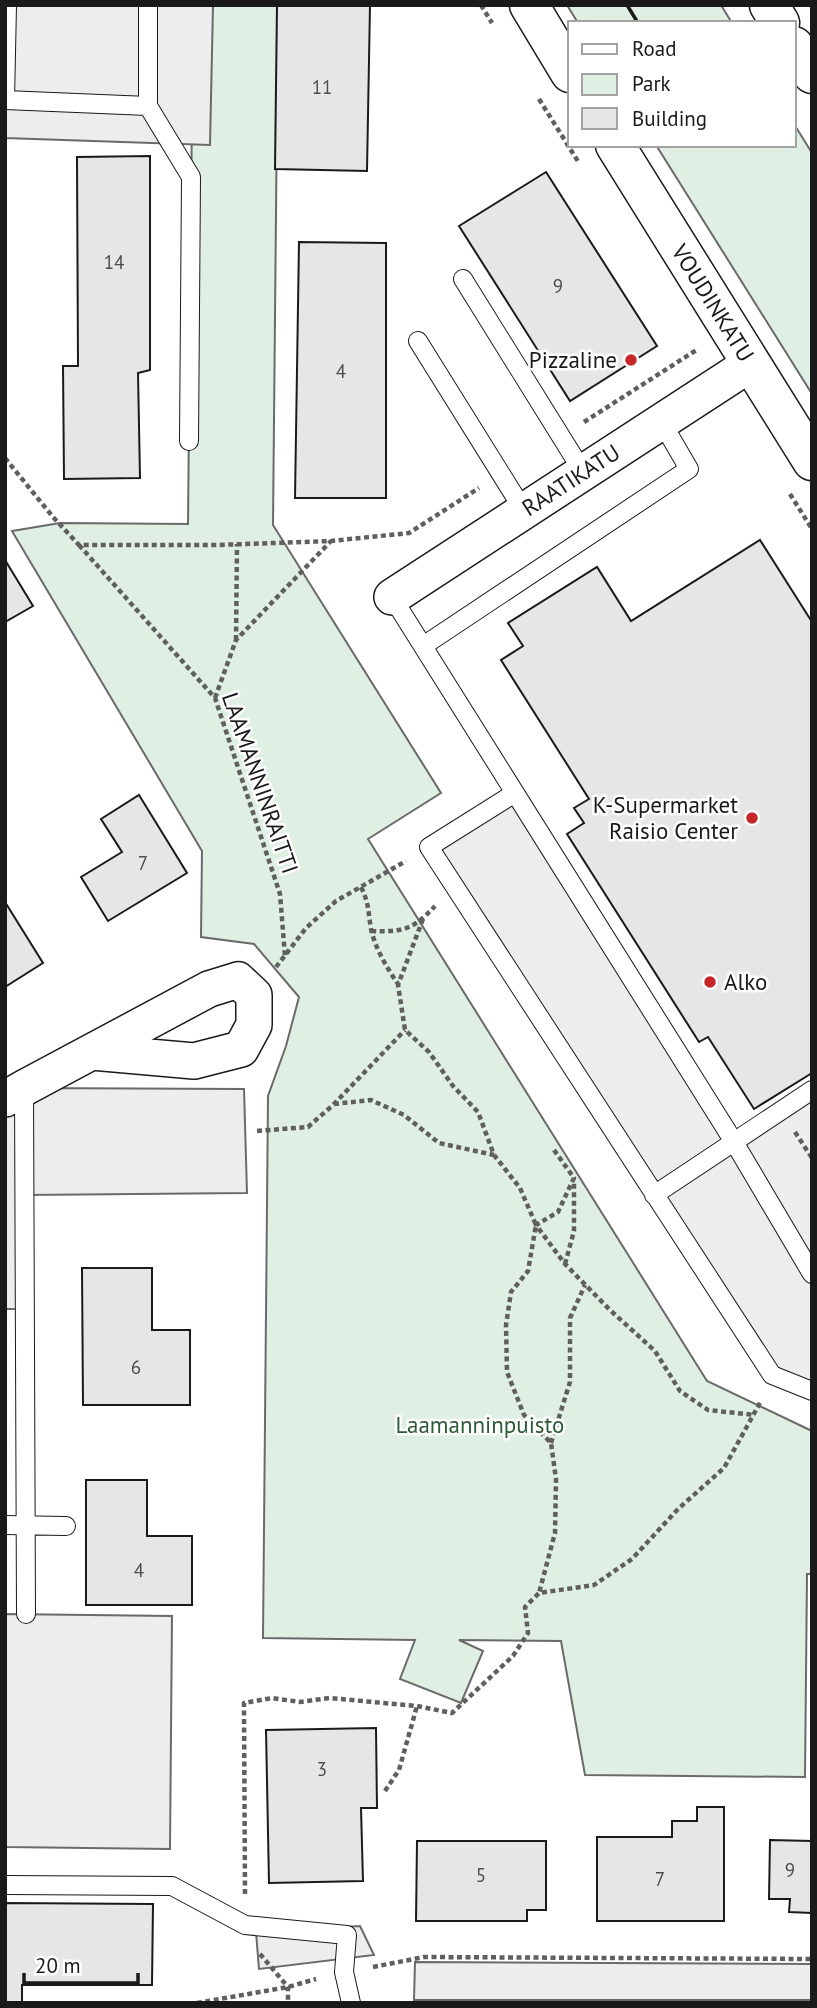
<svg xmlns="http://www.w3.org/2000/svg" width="817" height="2008" font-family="'PT Sans',sans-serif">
<rect width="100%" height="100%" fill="#fff"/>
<!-- green -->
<path fill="#e0efe3" stroke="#6a6a6a" stroke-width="2" d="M 193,5 L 278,5 L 273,525 L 441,793 L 368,839 L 707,1381 L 812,1431 L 812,1574 L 807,1574 L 805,1777 L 585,1775 L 561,1641 L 459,1640 L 483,1651 L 461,1703 L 400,1679 L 415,1640 L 263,1638 L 268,1096 L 286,1046 L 299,997 L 254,944 L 201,937 L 202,851 L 12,531 L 60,523 L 188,524 Z
M 567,5 L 721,5 L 732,23 L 578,23 Z
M 794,124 L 812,153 L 812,394 L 656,145 L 794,145 Z"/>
<!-- parking -->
<path fill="#ededed" stroke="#6a6a6a" stroke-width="2" d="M 5,5 L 213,5 L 210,145 L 5,138 Z
M 515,793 L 734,1142 L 812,1095 L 812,1391 L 772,1375 L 429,847 Z
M 24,1088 L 244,1089 L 247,1193 L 25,1195 L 25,1309 L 5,1309 L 5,1099 Z
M 5,1614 L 172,1616 L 170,1849 L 5,1847 Z
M 360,1926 L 374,1955 L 259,1969 L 256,1932 Z
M 415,1962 L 812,1964 L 812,2000 L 414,2000 Z"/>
<!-- building -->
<path fill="#e6e6e6" stroke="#1a1a1a" stroke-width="2" d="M 277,5 L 370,5 L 367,171 L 275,169 Z
M 150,156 L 150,370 L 138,373 L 140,478 L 64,479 L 63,366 L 78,366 L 77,157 Z
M 546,172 L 657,346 L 570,401 L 459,226 Z
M 299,242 L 386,243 L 386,498 L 295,498 Z
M 760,540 L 812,622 L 812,1073 L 754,1109 L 708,1037 L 699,1042 L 567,834 L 584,823 L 574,808 L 589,799 L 501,660 L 523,646 L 508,623 L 597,567 L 631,621 Z
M 5,560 L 33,606 L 5,622 Z
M 139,795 L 187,873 L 108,921 L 81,877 L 122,852 L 101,819 Z
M 5,902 L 43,963 L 5,987 Z
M 82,1268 L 152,1268 L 152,1330 L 190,1330 L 190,1405 L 83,1405 Z
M 86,1480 L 147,1480 L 147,1536 L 192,1536 L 192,1605 L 86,1605 Z
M 376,1728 L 377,1808 L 361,1808 L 363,1881 L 269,1883 L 266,1730 Z
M 697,1807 L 724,1807 L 724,1921 L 597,1921 L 597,1837 L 672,1837 L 672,1821 L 697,1821 Z
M 770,1840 L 812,1841 L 812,1913 L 789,1912 L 790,1899 L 769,1899 Z
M 417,1841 L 546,1841 L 546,1910 L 527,1910 L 527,1921 L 416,1921 Z
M 5,1903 L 153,1904 L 152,1985 L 22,1985 L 22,2002 L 5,2002 Z"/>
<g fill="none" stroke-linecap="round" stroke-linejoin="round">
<!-- service casing -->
<g stroke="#1a1a1a" stroke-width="20">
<path id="service" d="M 7,5 L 5,100 L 148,106 L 148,5
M 148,106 L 191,177 L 189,441
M 463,279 L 583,472
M 418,341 L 524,511
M 392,597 L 734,1142 L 812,1274
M 423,646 L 689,469 L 661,421
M 515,793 L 429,847 L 772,1375 L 812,1391
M 24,1088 L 26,1614
M 654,1195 L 812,1090
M 5,1525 L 66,1526
M 5,1885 L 172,1886 L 245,1925 L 347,1935 L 344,1972 L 351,2003"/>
</g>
<!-- minor casing -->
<g stroke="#1a1a1a" stroke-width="38">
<path id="minor" d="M 392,597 L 750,364
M 5,1099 L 24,1088 L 209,989 L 238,980 L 254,995 L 254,1025 L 241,1049 L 194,1061 L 92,1052"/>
</g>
<!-- secondary casing -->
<g stroke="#1a1a1a" stroke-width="41">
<path id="secondary" d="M 529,5 L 570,73
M 615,145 L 812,461"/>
</g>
<!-- motorway casing -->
<g stroke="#1a1a1a" stroke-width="41">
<path id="motorway" d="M 769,5 L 780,23
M 794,46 L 812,74"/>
</g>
<!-- path -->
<path stroke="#5f5f5f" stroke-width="4.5" stroke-dasharray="5 3.5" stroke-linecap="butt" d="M 481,5 L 492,23
M 539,99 L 579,163
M 584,422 L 698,349
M 5,458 L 53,517 L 79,545 L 217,545 L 331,541 L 409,533 L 479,488
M 790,494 L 812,529
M 79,545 L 215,698 L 280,894 L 285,956
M 236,640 L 237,544
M 215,698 L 236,640 L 331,541
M 361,887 C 369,903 368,911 371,929 C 375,948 387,968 398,984
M 423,919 L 398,985 L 405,1030 L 429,1052 L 453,1086 L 478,1112 L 494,1155 L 520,1188 L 536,1225 L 528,1271 L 511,1292 L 506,1325 L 507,1372 L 524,1415 L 551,1443 L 556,1479 L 555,1533 L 539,1593
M 371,931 C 403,932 413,930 435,906
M 276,967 L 306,928 L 336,901 L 406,861
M 334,1104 L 371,1100 L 404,1115 L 439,1143 L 494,1155
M 257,1131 L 308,1127 L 333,1105 L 405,1030
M 795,1132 L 812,1158
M 554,1150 L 574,1178 L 558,1212 L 536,1225 L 565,1264 L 610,1310 L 655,1351 L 680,1391 L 708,1410 L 755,1415
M 565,1264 L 574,1231 L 574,1182
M 551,1443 L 570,1382 L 570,1318 L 585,1285
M 385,1791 L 399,1770 L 417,1706
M 245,1894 L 244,1703 L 272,1698 L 300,1702 L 329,1698 L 417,1706 L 452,1713 L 513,1656 L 528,1633 L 525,1607 L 539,1593 L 594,1585 L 632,1559 L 678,1509 L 724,1468 L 761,1401
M 260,1954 L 288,1987 L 288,2003
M 373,1967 L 424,1957 L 812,1959
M 197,2003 L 288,1987 L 316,1979"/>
<!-- service -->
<use href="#service" stroke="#fff" stroke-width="18"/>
<!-- minor -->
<use href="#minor" stroke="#fff" stroke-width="35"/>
<!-- secondary -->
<use href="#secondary" stroke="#fff" stroke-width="38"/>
<!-- motorway -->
<use href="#motorway" stroke="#fff" stroke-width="38"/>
<!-- wall -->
<path stroke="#1a1a1a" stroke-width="3.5" d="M 627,5 L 638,23"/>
</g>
<!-- markers -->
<g fill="#c62828" stroke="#fff" stroke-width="2.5">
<circle cx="631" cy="360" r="7"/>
<circle cx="752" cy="818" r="7"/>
<circle cx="710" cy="982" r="7"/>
</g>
<g text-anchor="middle" stroke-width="5" stroke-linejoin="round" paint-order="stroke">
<!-- number labels -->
<g font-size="19" fill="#4d4d4d">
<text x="322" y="94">11</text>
<text x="114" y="269">14</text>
<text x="558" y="293">9</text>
<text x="341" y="378">4</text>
<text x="143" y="870">7</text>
<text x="136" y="1374">6</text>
<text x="139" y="1577">4</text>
<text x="322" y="1776">3</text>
<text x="790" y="1877">9</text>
<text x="481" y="1882">5</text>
<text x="660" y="1886">7</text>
</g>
<!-- street labels -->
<g font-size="23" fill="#1a1a1a" stroke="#fff">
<text transform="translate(713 303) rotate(58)" y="8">VOUDINKATU</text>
<text transform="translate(571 480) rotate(-33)" y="8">RAATIKATU</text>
<text transform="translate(260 783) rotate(71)" y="8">LAAMANNINRAITTI</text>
</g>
<!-- poi labels -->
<g font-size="23" fill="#1a1a1a" stroke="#fff" text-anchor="end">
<text x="617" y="368">Pizzaline</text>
<text x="738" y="813">K-Supermarket<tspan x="738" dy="26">Raisio Center</tspan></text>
<text x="724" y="990" text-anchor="start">Alko</text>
</g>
<!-- park labels -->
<g font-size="23" fill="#2b5a34" stroke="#fff">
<text x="480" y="1433">Laamanninpuisto</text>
</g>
</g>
<!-- border -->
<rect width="817" height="2008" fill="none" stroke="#1a1a1a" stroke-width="14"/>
<!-- legend -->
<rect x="568" y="21" width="228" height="126" fill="#ffffff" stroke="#a3a3a3" stroke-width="2"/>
<rect x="582" y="44" width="35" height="10" fill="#ffffff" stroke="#a3a3a3" stroke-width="2"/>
<text x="632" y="56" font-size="21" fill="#1a1a1a">Road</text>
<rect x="582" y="74" width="35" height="21" fill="#e0efe3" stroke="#a3a3a3" stroke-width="2"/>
<text x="632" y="91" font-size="21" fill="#1a1a1a">Park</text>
<rect x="582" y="108" width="35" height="21" fill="#e6e6e6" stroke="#a3a3a3" stroke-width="2"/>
<text x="632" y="126" font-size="21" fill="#1a1a1a">Building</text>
<!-- scale -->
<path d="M24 1973v10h114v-10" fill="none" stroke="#1a1a1a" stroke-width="3.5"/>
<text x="35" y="1973" font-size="21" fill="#1a1a1a" stroke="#ffffff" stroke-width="5" paint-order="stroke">20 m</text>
</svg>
